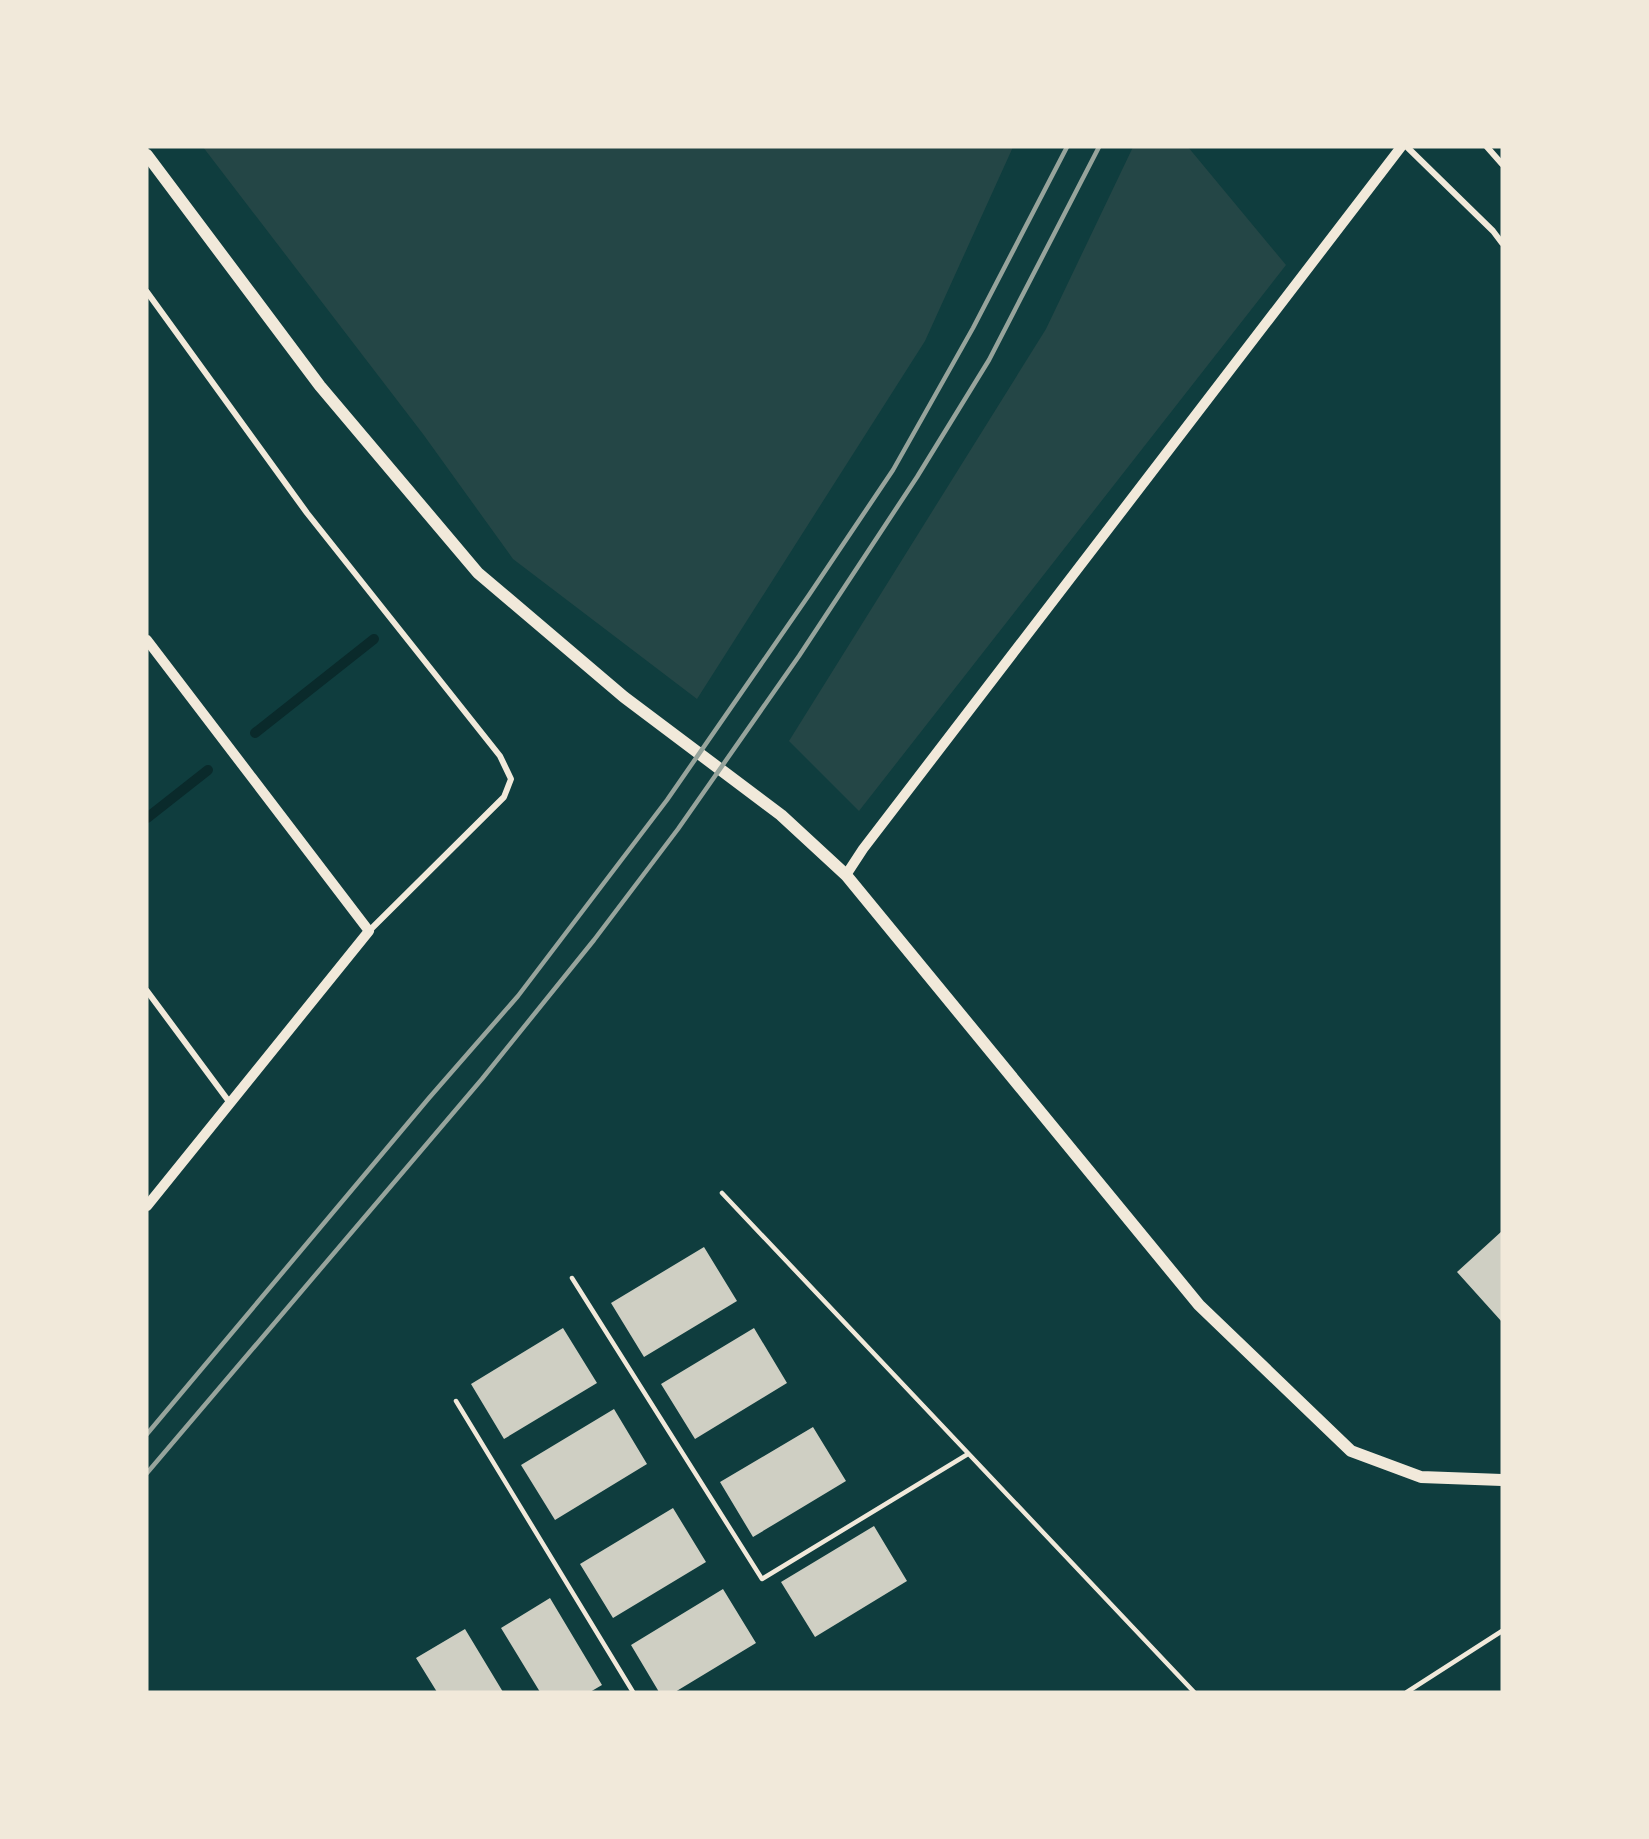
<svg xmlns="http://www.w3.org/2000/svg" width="1649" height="1839" font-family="'DM Sans',sans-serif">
<rect width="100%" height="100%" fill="#0f3d3e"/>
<!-- green -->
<path fill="#244646" d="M 203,147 L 1013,147 L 925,341 L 697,699 L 513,559 L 423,434 Z
M 1133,147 L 1188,147 L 1286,265 L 859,811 L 789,741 L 1046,329 Z"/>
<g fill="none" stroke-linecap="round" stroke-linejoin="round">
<!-- stream -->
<path stroke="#0a2a2b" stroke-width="10" d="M 255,733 L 374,639
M 147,818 L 208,770"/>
</g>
<!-- building -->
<path fill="#cfcfc3" d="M 1502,1231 L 1502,1322 L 1457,1272 Z
M 704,1247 L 737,1301 L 644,1357 L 611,1303 Z
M 563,1328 L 597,1383 L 504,1439 L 471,1384 Z
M 754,1328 L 787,1383 L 695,1439 L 661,1384 Z
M 614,1409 L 647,1464 L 555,1520 L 521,1465 Z
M 813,1427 L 846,1481 L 753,1537 L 720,1482 Z
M 673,1508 L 706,1562 L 613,1618 L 580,1564 Z
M 874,1526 L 907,1581 L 815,1637 L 781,1582 Z
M 723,1589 L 756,1643 L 675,1692 L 659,1692 L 631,1645 Z
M 550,1598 L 602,1685 L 590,1692 L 540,1692 L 501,1628 Z
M 465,1629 L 503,1692 L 437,1692 L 416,1658 Z"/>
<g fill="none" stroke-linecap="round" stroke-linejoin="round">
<!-- service -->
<path stroke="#f1e9da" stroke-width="4.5" d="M 722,1193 L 1194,1692
M 572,1278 L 762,1579 L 968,1454
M 456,1401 L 633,1692
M 1407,1692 L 1502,1631"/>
<!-- minor -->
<path stroke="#f1e9da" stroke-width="6" d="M 1407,147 L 1493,231 L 1502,243
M 1487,147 L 1502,164
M 147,292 L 307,513 L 500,756 L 511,779 L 504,797 L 369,931
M 147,991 L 230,1103"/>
<!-- tertiary -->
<path stroke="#f1e9da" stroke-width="10" d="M 147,640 L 369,931 L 147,1206
M 846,875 L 863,849 L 1401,147"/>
<!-- secondary -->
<path stroke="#f1e9da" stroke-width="12" d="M 147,155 L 320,386 L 478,573 L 624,697 L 781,815 L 846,875 L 1199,1305 L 1351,1451 L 1421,1477 L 1502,1480"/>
<!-- rail -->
<path stroke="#97a49c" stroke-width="4.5" d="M 147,1434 L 429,1098 L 518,996 L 667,800 L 809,595 L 893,470 L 973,328 L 1067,147
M 147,1473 L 482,1079 L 594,940 L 678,829 L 799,656 L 917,477 L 989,360 L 1099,147"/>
</g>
<!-- border -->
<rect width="1649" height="1839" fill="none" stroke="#f1e9da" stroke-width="297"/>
</svg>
